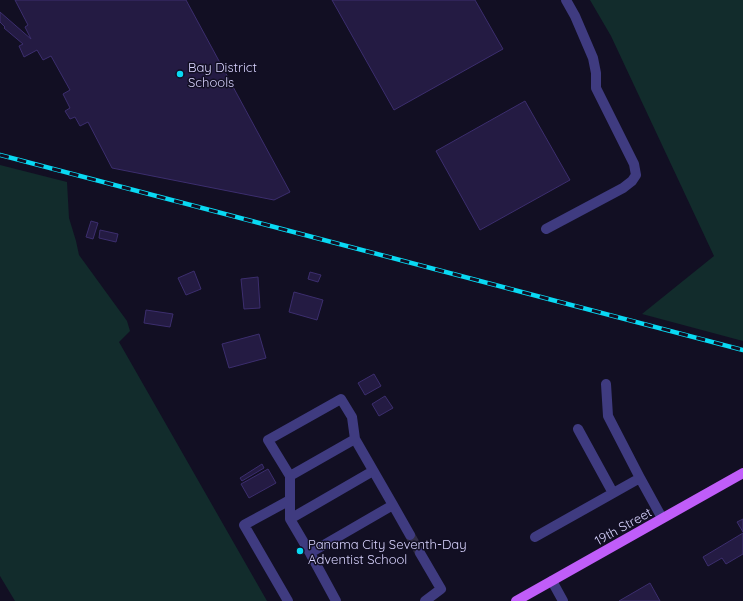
<svg xmlns="http://www.w3.org/2000/svg" width="743" height="601" font-family="Quicksand,sans-serif">
<rect width="100%" height="100%" fill="#120f23"/>
<!-- green -->
<path fill="#122c2c" d="M 590,0 L 743,0 L 743,341 L 642,314 L 714,256 L 611,36 Z
M 0,165 L 67,182 L 69,218 L 76,241 L 79,255 L 127,321 L 130,331 L 119,342 L 267,601 L 15,601 L 0,576 Z"/>
<!-- building -->
<path fill="#241b43" stroke="#3c2e6e" d="M 15,0 L 186,0 L 290,192 L 274,200 L 112,168 L 88,122 L 80,126 L 75,117 L 70,119 L 65,111 L 70,108 L 63,94 L 70,90 L 51,56 L 43,60 L 37,50 L 24,57 L 19,46 L 23,44 L 4,28 L 5,27 L 0,22 L 0,12 L 31,39 L 25,27 L 28,25 Z
M 332,0 L 475,0 L 503,49 L 394,110 Z
M 525,101 L 570,180 L 480,230 L 436,151 Z
M 91,221 L 98,223 L 93,239 L 86,237 Z
M 100,230 L 118,234 L 116,242 L 99,238 Z
M 194,271 L 201,289 L 186,295 L 178,278 Z
M 310,272 L 321,275 L 318,282 L 308,279 Z
M 258,277 L 260,308 L 244,309 L 241,279 Z
M 294,292 L 323,300 L 317,320 L 289,312 Z
M 146,310 L 173,314 L 170,327 L 144,323 Z
M 259,334 L 266,358 L 229,368 L 222,344 Z
M 374,374 L 381,386 L 365,395 L 358,383 Z
M 385,396 L 393,408 L 379,416 L 372,404 Z
M 262,464 L 264,468 L 242,481 L 240,478 Z
M 268,469 L 276,483 L 249,498 L 241,484 Z
M 743,519 L 743,532 L 737,522 Z
M 743,533 L 743,554 L 726,564 L 722,558 L 708,566 L 703,557 Z
M 650,583 L 660,601 L 619,601 Z"/>
<g fill="none" stroke-linecap="round" stroke-linejoin="round">
<!-- minor-tunnel -->
<path stroke="#302c44" stroke-width="10" stroke-dasharray="10 5" stroke-linecap="butt" d="M 410,535 L 420,553"/>
<!-- minor -->
<path stroke="#3f3b80" stroke-width="10" d="M 546,229 L 623,188 L 632,181 L 636,175 L 634,164 L 596,88 L 596,73 L 593,58 L 575,16 L 566,0
M 606,384 L 608,416 L 640,478
M 578,429 L 613,493
M 355,439 L 290,476 L 268,440 L 341,399 L 352,417 L 355,439 L 393,505
M 290,476 L 290,519
M 535,537 L 640,478 L 662,518
M 310,553 L 290,519 L 373,471
M 420,553 L 441,589 L 425,601
M 552,581 L 563,601
M 288,601 L 244,525 L 290,500
M 336,601 L 310,553 L 393,505 L 410,535"/>
<!-- major -->
<path stroke="#c05df9" stroke-width="10" d="M 516,601 L 743,473"/>
<!-- rail casing -->
<g stroke="#09d9f3" stroke-width="4.5">
<path id="rail" d="M 0,155 L 743,350"/>
</g>
<!-- rail -->
<use href="#rail" stroke="#120f23" stroke-width="3" stroke-dasharray="9" stroke-linecap="butt"/>
</g>
<!-- markers -->
<g fill="#09d9f3" stroke="#120f23" stroke-width="1.5">
<circle cx="180" cy="74" r="4"/>
<circle cx="300" cy="551" r="4"/>
</g>
<g text-anchor="middle" stroke-width="3" stroke-linejoin="round" paint-order="stroke">
<!-- poi labels -->
<g font-size="13" fill="#d7d2fd" stroke="#120f23" text-anchor="start">
<text x="188" y="72">Bay District<tspan x="188" dy="15">Schools</tspan></text>
<text x="308" y="549">Panama City Seventh-Day<tspan x="308" dy="15">Adventist School</tspan></text>
</g>
<!-- street labels -->
<g font-size="13" fill="#d7d2fd" stroke="#120f23">
<text transform="translate(623 526) rotate(-29)" y="5">19th Street</text>
</g>
</g>
</svg>
